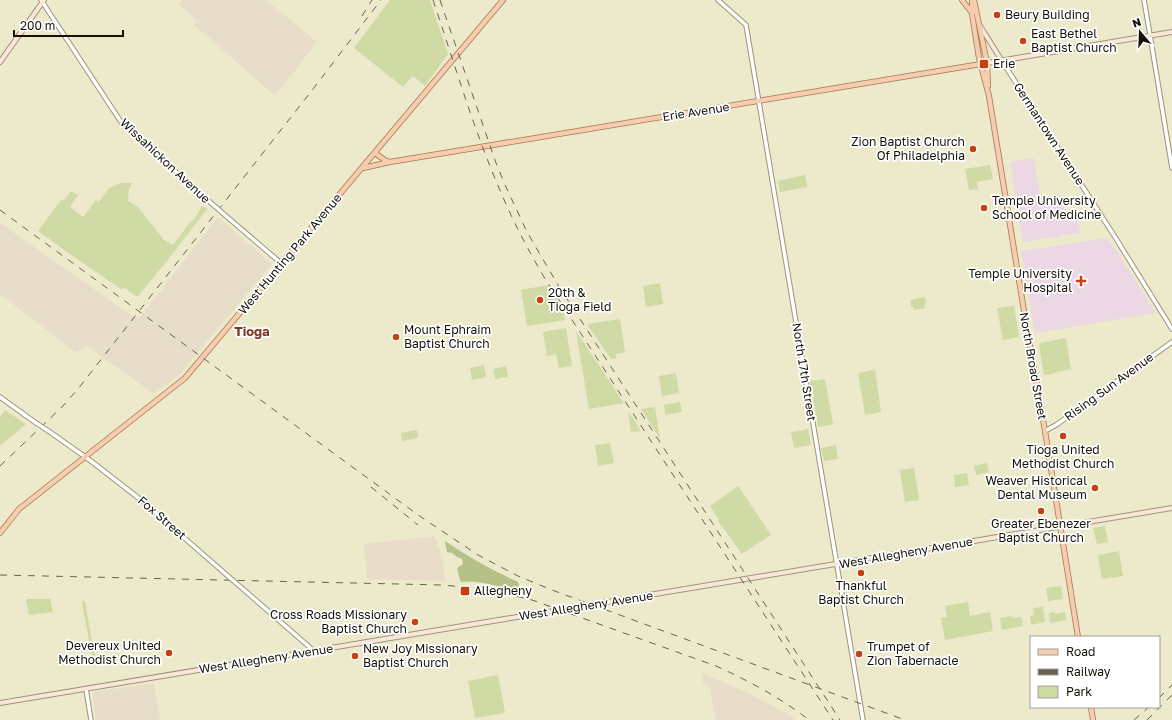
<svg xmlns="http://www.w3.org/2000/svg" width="1172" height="720" font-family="'Golos Text',sans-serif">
<rect width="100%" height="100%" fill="#ede9cb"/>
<!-- industrial -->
<path fill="#e7ddc8" d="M 182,0 L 266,0 L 317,42 L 275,96 L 194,25 L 197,20 L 179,5 Z
M 218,217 L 272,264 L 179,375 L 154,394 L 87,346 L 75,352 L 0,294 L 0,223 L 138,320 Z
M 435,536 L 442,559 L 445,581 L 367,579 L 364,544 Z
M 702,673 L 748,693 L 788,714 L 795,720 L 716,720 L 710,689 L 707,685 L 703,684 Z
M 154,683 L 160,720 L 96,720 L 92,692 Z"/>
<!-- medical -->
<path fill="#ecd7e5" d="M 1034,158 L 1040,198 L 1062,195 L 1064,209 L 1071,216 L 1074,215 L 1075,218 L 1078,221 L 1080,233 L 1058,236 L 1058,238 L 1052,239 L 1052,237 L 1023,242 L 1010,162 Z
M 1108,238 L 1155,311 L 1154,313 L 1035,333 L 1021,251 Z"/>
<!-- green -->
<path fill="#cfdaa5" d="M 390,0 L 430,0 L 448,54 L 425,86 L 413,76 L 403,87 L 354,48 Z
M 990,165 L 993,179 L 977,182 L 978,189 L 969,190 L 965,169 Z
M 805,175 L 807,187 L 780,192 L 778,181 Z
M 120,183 L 132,183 L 129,189 L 128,201 L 138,207 L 164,240 L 173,245 L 191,221 L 194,220 L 202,206 L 207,209 L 167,261 L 137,297 L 125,288 L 121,289 L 74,257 L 38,231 L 61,200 L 65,199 L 71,191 L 78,195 L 70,207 L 83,217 L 96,200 L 99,202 L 109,188 Z
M 660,283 L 663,304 L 646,307 L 643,286 Z
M 548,285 L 563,309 L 565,320 L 527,326 L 521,290 Z
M 925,297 L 926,304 L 924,305 L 925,308 L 914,310 L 913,307 L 911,307 L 910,300 Z
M 1014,306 L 1019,337 L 1003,340 L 997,308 Z
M 620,319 L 625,352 L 616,354 L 616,359 L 611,359 L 587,324 Z
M 566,328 L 572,366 L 559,368 L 556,354 L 547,356 L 543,332 Z
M 576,331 L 624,403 L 589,409 Z
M 1066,338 L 1071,369 L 1057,372 L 1057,373 L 1044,375 L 1039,345 L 1040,345 L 1040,343 Z
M 484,365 L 486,377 L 472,380 L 470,368 Z
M 506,366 L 508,377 L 495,379 L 493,369 Z
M 875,370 L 881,412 L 865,415 L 858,373 Z
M 676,373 L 679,393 L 662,396 L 659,376 Z
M 825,379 L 833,424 L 818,427 L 810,381 Z
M 680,402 L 682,412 L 665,415 L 664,405 Z
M 655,407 L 660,439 L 641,409 Z
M 5,410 L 26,424 L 0,446 L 0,417 Z
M 628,411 L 641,431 L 631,432 Z
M 808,429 L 811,445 L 794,448 L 791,432 Z
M 417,430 L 418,438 L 402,441 L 401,433 Z
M 610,443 L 614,463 L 598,466 L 595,445 Z
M 836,445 L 838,459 L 824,461 L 821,448 Z
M 987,463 L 989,472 L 976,475 L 974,466 Z
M 914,468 L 919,500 L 905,502 L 900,470 Z
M 967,473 L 969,485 L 955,487 L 954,475 Z
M 737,487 L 739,487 L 771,535 L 742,554 L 718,521 L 719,520 L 710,506 Z
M 1105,526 L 1108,542 L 1097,544 L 1093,528 Z
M 1119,551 L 1123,576 L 1102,579 L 1098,555 Z
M 1061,586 L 1063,599 L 1048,601 L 1046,588 Z
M 26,599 L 50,599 L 53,612 L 29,615 Z
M 83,601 L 85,602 L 95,657 L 94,660 L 92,657 L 82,603 Z
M 968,602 L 970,616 L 990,612 L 993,631 L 945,640 L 941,618 L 947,617 L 945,606 Z
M 1043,607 L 1045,622 L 1031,625 L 1030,616 L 1034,615 L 1033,608 Z
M 1054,612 L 1055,614 L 1065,612 L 1066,620 L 1050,623 L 1049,613 Z
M 1012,616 L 1013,618 L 1021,617 L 1023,626 L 1002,630 L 1000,618 Z
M 498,675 L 505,713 L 475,718 L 468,681 Z"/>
<!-- forest -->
<path fill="#b6c18a" d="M 445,541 C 469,557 493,571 518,582 L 521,592 C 505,588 476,579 461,582 L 460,580 L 457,568 L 463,564 L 462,559 L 457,557 L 452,553 L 447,552 Z"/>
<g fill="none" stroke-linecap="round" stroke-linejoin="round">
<!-- tertiary casing -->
<g stroke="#9a967a" stroke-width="5.5">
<path id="tertiary" d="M 41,0 L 123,125 L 210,202
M 718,0 L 746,25 L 863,720
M 1144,0 L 1150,35 L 1172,168
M 1002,61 L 1115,237 L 1172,329
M 226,216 L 282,264
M 0,397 L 36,423
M 47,430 L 91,461 L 141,500 L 229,577
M 1045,431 L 1056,425 L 1172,342
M 243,589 L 314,651
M 86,689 L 91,720"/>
</g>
<!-- secondary casing -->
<g stroke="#9a967a" stroke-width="6">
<path id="secondary" d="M 980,26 L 1002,61
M 0,62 L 44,0
M 987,63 L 1172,32
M 0,703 L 1172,508"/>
</g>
<!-- primary casing -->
<g stroke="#a47552" stroke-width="6">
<path id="primary" d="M 962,0 L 972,13
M 972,0 L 972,14 L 979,58 L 989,96 L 1025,317 L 1045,431 L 1078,637
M 974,0 L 987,63 L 988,86
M 375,153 L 386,161 L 390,162
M 363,168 L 390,162 L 987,63
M 0,533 L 19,509 L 185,378 L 503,0
M 1091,707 L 1093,720"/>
</g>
<!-- tertiary -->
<use href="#tertiary" stroke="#fff" stroke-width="3.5"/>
<!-- secondary -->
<use href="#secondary" stroke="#fbe6d7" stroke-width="4"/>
<!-- primary -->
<use href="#primary" stroke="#f7cdaf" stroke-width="4.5"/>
<!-- rail -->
<path stroke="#666352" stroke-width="1" stroke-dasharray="7 7" stroke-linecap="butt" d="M 433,0 C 456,68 476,138 506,204 C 517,229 530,253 544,277 L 833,720
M 440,0 L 496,163 L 506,187 L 527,232 L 558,285 L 840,720
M 362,16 L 372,0
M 0,210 L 421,517 L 478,555 L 518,576 L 552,590 L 905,720
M 0,466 L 62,407 L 78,389 L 313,89 L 381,0
M 371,487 L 418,525
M 0,575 L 442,585 L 486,589 L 532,600 L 716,666 C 749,681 781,698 809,720
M 1159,698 L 1172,685
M 1134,720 L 1149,707
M 1147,720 L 1172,695"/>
<!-- tertiary-bridge casing -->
<g stroke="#9a967a" stroke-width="5.5" stroke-linecap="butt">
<path id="tertiary-bridge" d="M 210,202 L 226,216
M 36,423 L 47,430
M 229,577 L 243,589"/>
</g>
<!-- tertiary-bridge -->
<use href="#tertiary-bridge" stroke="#fff" stroke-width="3.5"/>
</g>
<!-- markers -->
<g fill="#c8400f" stroke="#fff" stroke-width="1.5">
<circle cx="997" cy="15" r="4"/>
<circle cx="1023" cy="41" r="4"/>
<rect x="979" y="59" width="10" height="10" rx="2"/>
<circle cx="973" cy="149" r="4"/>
<circle cx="984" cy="208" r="4"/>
<path d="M1079 275h4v4h4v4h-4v4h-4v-4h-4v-4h4z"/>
<circle cx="540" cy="300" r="4"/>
<circle cx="396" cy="337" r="4"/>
<circle cx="1063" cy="436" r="4"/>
<circle cx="1095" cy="488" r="4"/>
<circle cx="1041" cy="511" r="4"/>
<circle cx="861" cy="573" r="4"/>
<rect x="460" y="586" width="10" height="10" rx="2"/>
<circle cx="415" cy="622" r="4"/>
<circle cx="169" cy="653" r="4"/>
<circle cx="859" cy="654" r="4"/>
<circle cx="355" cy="656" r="4"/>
</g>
<g text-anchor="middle" stroke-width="3.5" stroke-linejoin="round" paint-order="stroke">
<!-- poi labels -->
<g font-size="12" fill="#141208" stroke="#fff" text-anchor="start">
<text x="1005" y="19">Beury Building</text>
<text x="1031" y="38">East Bethel<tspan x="1031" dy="14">Baptist Church</tspan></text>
<text x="993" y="68">Erie</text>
<text x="965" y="146" text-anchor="end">Zion Baptist Church<tspan x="965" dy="14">Of Philadelphia</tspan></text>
<text x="992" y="205">Temple University<tspan x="992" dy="14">School of Medicine</tspan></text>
<text x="1072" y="278" text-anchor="end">Temple University<tspan x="1072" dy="14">Hospital</tspan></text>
<text x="548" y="297">20th &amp;<tspan x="548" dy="14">Tioga Field</tspan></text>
<text x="404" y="334">Mount Ephraim<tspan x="404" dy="14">Baptist Church</tspan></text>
<text x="1063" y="454" text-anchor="middle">Tioga United<tspan x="1063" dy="14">Methodist Church</tspan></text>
<text x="1087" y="485" text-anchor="end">Weaver Historical<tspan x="1087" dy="14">Dental Museum</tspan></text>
<text x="1041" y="528" text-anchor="middle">Greater Ebenezer<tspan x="1041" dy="14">Baptist Church</tspan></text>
<text x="861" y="590" text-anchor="middle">Thankful<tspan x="861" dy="14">Baptist Church</tspan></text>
<text x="474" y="595">Allegheny</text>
<text x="407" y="619" text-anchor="end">Cross Roads Missionary<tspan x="407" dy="14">Baptist Church</tspan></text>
<text x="161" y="650" text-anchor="end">Devereux United<tspan x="161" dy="14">Methodist Church</tspan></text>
<text x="867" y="651">Trumpet of<tspan x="867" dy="14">Zion Tabernacle</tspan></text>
<text x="363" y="653">New Joy Missionary<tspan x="363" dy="14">Baptist Church</tspan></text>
</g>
<!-- street labels -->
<g font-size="12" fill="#141208" stroke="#fff">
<text transform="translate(696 112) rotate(-9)" y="4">Erie Avenue</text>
<text transform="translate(1049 134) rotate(57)" y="4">Germantown Avenue</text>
<text transform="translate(165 161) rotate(43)" y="4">Wissahickon Avenue</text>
<text transform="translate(290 254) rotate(-50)" y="4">West Hunting Park Avenue</text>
<text transform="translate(1033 366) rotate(80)" y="4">North Broad Street</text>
<text transform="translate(804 372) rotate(81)" y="4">North 17th Street</text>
<text transform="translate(1109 387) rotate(-36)" y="4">Rising Sun Avenue</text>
<text transform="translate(162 518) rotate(41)" y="4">Fox Street</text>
<text transform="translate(906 553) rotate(-10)" y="4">West Allegheny Avenue</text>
<text transform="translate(586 606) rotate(-9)" y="4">West Allegheny Avenue</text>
<text transform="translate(266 659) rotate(-9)" y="4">West Allegheny Avenue</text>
</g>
<!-- neighbourhood labels -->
<g font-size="13" font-weight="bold" fill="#7b3723" stroke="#fff">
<text x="252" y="336">Tioga</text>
</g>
</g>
<!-- legend -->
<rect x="1030" y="636" width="130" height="72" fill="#ffffff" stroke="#a1a09c"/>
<rect x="1038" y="649" width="20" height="6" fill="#f7cdaf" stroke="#a1a09c"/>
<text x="1066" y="656" font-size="12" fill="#141208">Road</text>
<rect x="1038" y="669" width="20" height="6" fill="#666352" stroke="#a1a09c"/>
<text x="1066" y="676" font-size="12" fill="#141208">Railway</text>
<rect x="1038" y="686" width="20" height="12" fill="#cfdaa5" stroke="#a1a09c"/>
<text x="1066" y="696" font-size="12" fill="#141208">Park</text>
<!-- north arrow -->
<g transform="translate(1140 32) rotate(341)" stroke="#ffffff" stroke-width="3" paint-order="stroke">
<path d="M0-3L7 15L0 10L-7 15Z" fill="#141208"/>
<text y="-6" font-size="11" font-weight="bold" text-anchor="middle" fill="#141208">N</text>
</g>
<!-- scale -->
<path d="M14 30v6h109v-6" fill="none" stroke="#141208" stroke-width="2"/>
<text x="20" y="30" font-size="12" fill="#141208" stroke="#ffffff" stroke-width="3" paint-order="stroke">200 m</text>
</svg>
